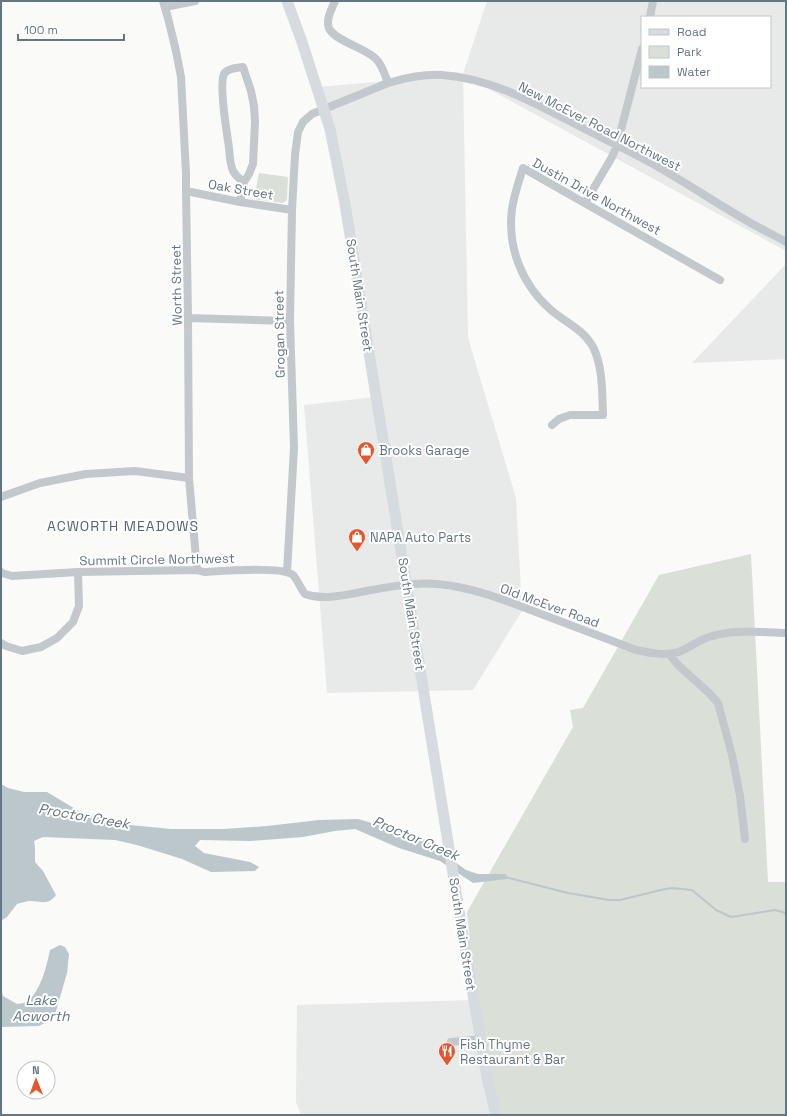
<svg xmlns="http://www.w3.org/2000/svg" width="787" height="1116" font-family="'Space Grotesk',sans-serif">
<rect width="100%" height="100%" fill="#fafaf8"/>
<!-- built -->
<path fill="#e8e9e9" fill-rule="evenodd" d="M 487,1 L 786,1 L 786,251 L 463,75 L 468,338 L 516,498 L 522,611 L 473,690 L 327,693 L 304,405 L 375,397 L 319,87 L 463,74 ZM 642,17 L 770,17 L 770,87 L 642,87 Z
M 786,264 L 786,359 L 692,363 L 713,341 Z
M 475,1000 L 496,1115 L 301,1115 L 296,1102 L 297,1005 Z"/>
<!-- green -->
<path fill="#dadfd7" d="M 259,173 L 288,177 L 287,200 L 283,203 L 254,199 Z
M 751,554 L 768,882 L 786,882 L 786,1115 L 496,1115 L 477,1020 L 467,912 L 573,727 L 570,710 L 583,708 L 659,575 Z"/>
<!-- water -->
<path fill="#bbc7cb" d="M 1,784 L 8,788 L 24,792 L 47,792 L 87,816 L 107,817 L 130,825 L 171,829 L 224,829 L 267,826 L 319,820 L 358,819 L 421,837 L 466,870 L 478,874 L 506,874 L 507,879 L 473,883 L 440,861 L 399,848 L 355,829 L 335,831 L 303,837 L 251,841 L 200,840 L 195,846 L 204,853 L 250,862 L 259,867 L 255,871 L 211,872 L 182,859 L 137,845 L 115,840 L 43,837 L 34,841 L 35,847 L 35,862 L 43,871 L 56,895 C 48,906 41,901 30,901 C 26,901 21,903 17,904 L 7,917 L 1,921 Z
M 60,945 L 65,947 L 69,954 L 67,973 L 54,1018 L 39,1026 L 1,1027 L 1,988 L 3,996 L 17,1004 C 19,1004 23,1003 26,1002 C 40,994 47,965 50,950 Z"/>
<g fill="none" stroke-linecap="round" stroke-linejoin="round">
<!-- stream -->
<path stroke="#bbc7cb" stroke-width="2" d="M 505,877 L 568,893 L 609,900 L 620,900 L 661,890 L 671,888 L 682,889 L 692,890 L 716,910 L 731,917 L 775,910 L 786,913"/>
<!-- minor -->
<path stroke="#c3c8cc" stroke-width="8" d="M 163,1 L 168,18 L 176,51 L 181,77 L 186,173 L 186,191 L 188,318 L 189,478 L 197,570
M 335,1 C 333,7 328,14 328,22 C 328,24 328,28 330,30 C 337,41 364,48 375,58 C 382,64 385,75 388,83
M 165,7 L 195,1
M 650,17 L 653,1
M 243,67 L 251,91 L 254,106 L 255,122 L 253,164 L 249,174 L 244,182 C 239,179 236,176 233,171 C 229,162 230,151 228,141 C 226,127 219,85 224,74 C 227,68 238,68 243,67 Z
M 186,191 L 240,202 L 292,210
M 240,202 L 244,182
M 585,203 L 612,157 L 617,145 L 642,49
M 188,318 L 290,321
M 552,425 L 559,419 L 570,415 L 603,415 C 602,393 603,369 594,349 C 585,330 566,323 551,310 C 522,285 507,247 512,209 C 514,195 519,181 523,168 L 720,280
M 1,497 L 40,483 L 86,474 L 135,471 L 189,478
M 1,572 L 2,573 L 12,576 L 78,572 L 197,570 L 204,572 C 220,571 282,566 293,575 C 297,579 301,589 305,594 C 322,600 338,596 356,593 C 381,588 412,582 437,584 C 472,587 505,600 536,612 C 570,625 603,637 636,650 C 650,653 665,656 679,652 C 689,648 699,640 709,637 C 734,629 761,632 786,633
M 287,572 L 294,448 L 290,321 L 292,210 L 295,155 L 298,132 L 303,122 L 312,114 L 388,83 C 405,78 424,74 442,75 C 490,78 535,103 577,125 C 602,138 628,150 653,164 C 685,182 716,203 749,222 C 761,229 774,235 786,242
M 1,643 L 6,646 L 22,651 L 41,647 L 57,638 L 73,622 L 79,606 L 78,572
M 669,654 L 678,665 L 708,692 L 718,703 L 732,755 L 740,796 L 745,839
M 451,1042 L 481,1039"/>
<!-- major -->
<path stroke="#d6dbdf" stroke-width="11" d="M 287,1 L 302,42 L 330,129 L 345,204 L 462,929 L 487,1078 L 496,1115"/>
</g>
<!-- icons -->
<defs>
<g id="shop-pin" transform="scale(0.9)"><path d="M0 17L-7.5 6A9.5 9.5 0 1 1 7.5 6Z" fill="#e4572e" stroke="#fff"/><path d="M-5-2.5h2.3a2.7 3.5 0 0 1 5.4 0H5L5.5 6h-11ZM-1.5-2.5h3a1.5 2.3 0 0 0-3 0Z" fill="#fff"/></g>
<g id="restaurant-pin" transform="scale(0.9)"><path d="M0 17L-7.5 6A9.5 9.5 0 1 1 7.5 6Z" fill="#e4572e" stroke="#fff"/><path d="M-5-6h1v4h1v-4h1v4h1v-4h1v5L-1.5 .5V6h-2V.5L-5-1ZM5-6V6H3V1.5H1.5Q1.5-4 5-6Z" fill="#fff"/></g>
</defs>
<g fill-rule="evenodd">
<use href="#shop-pin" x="366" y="450"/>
<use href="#shop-pin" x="357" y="537"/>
<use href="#restaurant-pin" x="447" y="1051"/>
</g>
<g text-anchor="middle" stroke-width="4" stroke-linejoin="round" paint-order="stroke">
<!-- street labels -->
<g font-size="13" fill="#657683" stroke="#fff">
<text transform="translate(600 126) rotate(27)" y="5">New McEver Road Northwest</text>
<text transform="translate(241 189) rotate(10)" y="5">Oak Street</text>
<text transform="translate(597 196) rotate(29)" y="5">Dustin Drive Northwest</text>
<text transform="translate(176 285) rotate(-91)" y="5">Worth Street</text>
<text transform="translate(360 295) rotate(81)" y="5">South Main Street</text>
<text transform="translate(279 334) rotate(-91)" y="5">Grogan Street</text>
<text transform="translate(157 559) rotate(-1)" y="5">Summit Circle Northwest</text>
<text transform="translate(550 605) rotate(20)" y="5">Old McEver Road</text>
<text transform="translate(412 614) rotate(81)" y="5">South Main Street</text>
<text transform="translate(463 934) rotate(81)" y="5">South Main Street</text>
</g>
<!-- poi labels -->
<g font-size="13" fill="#657683" stroke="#fff" text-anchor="start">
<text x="379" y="455">Brooks Garage</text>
<text x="370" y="542">NAPA Auto Parts</text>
<text x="460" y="1049">Fish Thyme<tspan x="460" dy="15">Restaurant &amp; Bar</tspan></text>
</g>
<!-- neighbourhood labels -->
<g font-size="14" letter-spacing="1" fill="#57646e" stroke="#fff">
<text x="123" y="531">ACWORTH MEADOWS</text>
</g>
<!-- water labels -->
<g font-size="14" font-style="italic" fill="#60757c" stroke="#fff">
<text transform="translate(84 816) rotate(10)" y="5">Proctor Creek</text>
<text transform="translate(416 838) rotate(23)" y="5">Proctor Creek</text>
<text x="41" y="1005">Lake<tspan x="41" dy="16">Acworth</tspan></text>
</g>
</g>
<!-- border -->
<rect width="787" height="1116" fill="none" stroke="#657683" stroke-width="4"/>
<!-- legend -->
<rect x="641" y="16" width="130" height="72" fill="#ffffff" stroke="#c1c8cd"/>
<rect x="649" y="29" width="20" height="6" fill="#d6dbdf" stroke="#c1c8cd"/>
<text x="677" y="36" font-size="12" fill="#657683">Road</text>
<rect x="649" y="46" width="20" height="12" fill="#dadfd7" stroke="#c1c8cd"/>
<text x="677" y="56" font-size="12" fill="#657683">Park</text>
<rect x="649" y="66" width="20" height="12" fill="#bbc7cb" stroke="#c1c8cd"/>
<text x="677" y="76" font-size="12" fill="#657683">Water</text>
<!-- north arrow -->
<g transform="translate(36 1080) rotate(359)"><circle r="19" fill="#ffffff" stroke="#c1c8cd"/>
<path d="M0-3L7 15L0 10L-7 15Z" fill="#e4572e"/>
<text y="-6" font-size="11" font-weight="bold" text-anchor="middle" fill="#657683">N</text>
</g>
<!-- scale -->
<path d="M18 34v6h106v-6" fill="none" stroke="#657683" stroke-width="2"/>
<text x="24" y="34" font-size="12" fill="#657683" stroke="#ffffff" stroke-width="3" paint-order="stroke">100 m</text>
</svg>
